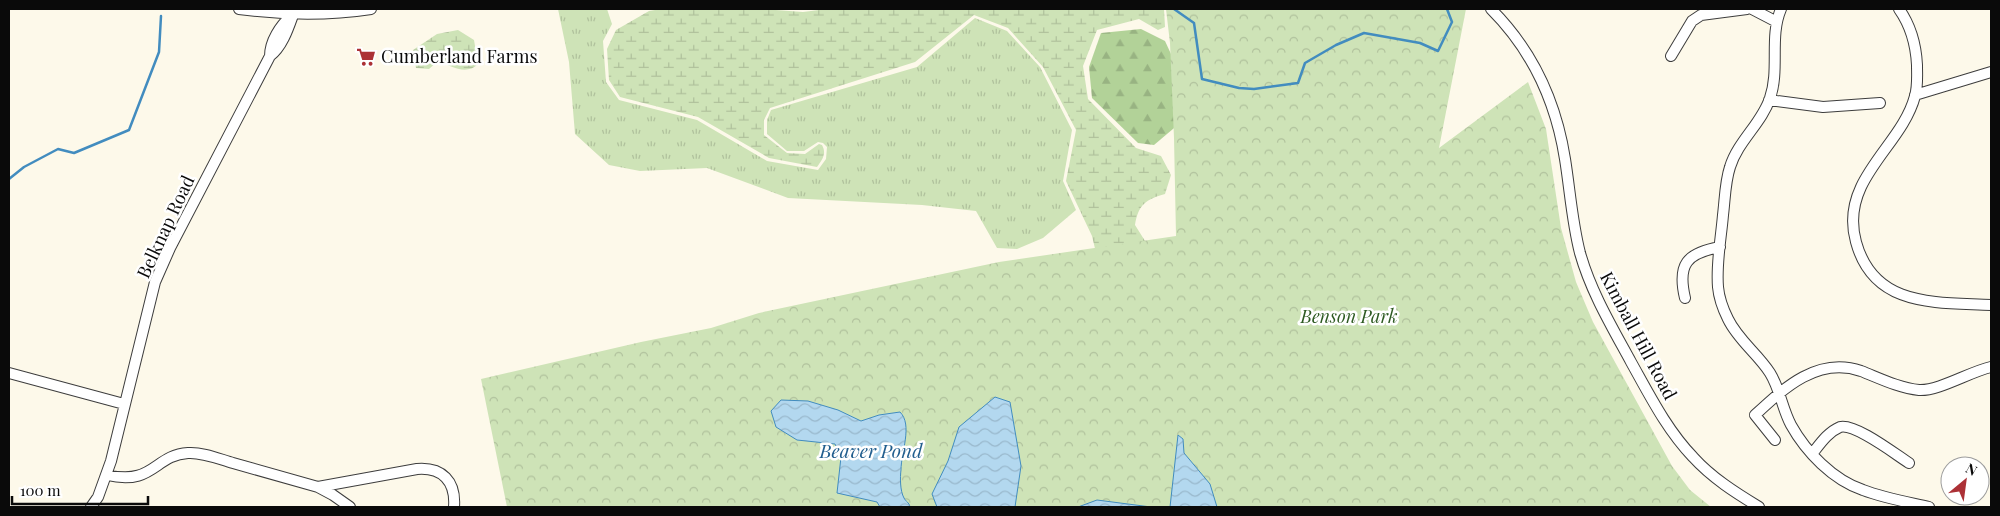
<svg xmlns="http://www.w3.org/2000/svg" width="2000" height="516" font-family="'Playfair Display',serif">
<defs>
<pattern id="grass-tufts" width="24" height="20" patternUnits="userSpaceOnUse" patternTransform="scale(1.25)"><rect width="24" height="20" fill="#cee3b7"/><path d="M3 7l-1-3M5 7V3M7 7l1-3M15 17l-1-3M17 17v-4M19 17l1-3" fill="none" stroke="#b0c19c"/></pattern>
<pattern id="forest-firs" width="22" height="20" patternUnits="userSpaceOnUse" patternTransform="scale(1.25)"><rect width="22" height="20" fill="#b2d298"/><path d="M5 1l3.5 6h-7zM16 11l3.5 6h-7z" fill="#98b382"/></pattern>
<pattern id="wetland-marsh" width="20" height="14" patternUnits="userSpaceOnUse" patternTransform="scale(1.25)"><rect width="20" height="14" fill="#cee3b7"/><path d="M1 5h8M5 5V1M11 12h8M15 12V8" fill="none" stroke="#b0c19c"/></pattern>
<pattern id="park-crowns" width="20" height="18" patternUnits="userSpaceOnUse" patternTransform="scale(1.25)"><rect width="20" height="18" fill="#cee3b7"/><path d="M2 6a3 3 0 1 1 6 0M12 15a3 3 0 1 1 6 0" fill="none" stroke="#b0c19c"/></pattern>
<pattern id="water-waves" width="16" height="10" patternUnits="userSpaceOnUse" patternTransform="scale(1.25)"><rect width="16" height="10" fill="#b3d8ef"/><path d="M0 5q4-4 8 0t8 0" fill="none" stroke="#99b8cc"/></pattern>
</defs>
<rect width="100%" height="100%" fill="#fdf9ea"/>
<!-- grass -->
<path fill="url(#grass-tufts)" d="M 558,9 L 607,9 L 612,24 L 603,41 L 606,82 L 619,100 L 697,120 L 767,161 L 818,170 L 826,159 L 827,147 L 823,143 L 818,142 L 804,151 L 787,151 L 767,134 L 767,120 L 771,110 L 917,67 L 975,18 L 1007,31 L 1040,67 L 1072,130 L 1063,181 L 1076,210 L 1043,238 L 1017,249 L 997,248 L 976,211 L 922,205 L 788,198 L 707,168 L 640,171 L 609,165 L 575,134 L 569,62 Z"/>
<!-- forest -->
<path fill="url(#forest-firs)" d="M 1141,29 L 1165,41 L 1171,54 L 1180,123 L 1154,145 L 1138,143 L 1092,98 L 1089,67 L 1101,33 Z"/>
<!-- wetland -->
<path fill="url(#wetland-marsh)" d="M 661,9 L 761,9 L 803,12 L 827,9 L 1164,9 L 1165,27 L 1158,30 L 1139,19 L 1097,30 L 1083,66 L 1088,99 L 1136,148 L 1161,156 L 1171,175 L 1165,194 C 1146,199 1138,205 1135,225 L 1157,260 L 1104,286 L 1092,236 L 1066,181 L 1076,130 L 1043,67 L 1008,28 L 974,15 L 915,62 L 770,108 L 764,120 L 764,135 L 787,153 L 805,154 L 819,144 L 822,145 C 827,154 822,160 817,167 L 769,158 L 698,117 L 620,97 L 609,80 L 607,49 L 616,30 L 649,11 Z
M 458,30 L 474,40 L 478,64 C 466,76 451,66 438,61 L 429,69 L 416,68 L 413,50 L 437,34 Z"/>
<!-- park -->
<path fill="url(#park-crowns)" d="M 1166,9 L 1466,9 L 1439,148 L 1528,82 L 1546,129 L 1561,228 L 1576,282 L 1593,322 L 1672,466 L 1690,490 L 1711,507 L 507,507 L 481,379 L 641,342 L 711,328 L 759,313 L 999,262 L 1176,236 L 1174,138 L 1170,43 Z"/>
<!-- water -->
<path fill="url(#water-waves)" stroke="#428cbf" d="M 995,397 L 1010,402 L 1021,466 L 1015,507 L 937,507 L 932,494 L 948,461 L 959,427 Z
M 781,400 L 808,401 L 838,410 L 861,421 L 879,415 L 900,412 C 913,425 901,452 901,470 C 900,477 900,491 904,498 C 906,502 909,502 910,507 L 880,507 L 877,502 L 837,493 L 841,457 L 835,444 L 797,440 L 776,427 L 771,411 Z
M 1178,435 L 1183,439 L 1184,453 L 1210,484 L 1217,507 L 1170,507 Z
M 1097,500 L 1151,507 L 1078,507 Z"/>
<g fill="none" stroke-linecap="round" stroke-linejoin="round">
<!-- stream -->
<path stroke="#428cbf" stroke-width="2.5" d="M 1174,9 L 1194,23 L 1202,79 L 1239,88 L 1254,89 L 1298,83 L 1305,63 L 1336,45 L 1364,33 L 1420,43 L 1438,51 L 1452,22 L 1447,9
M 9,179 L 24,167 L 58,149 L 74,153 L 129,130 L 159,52 L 161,16"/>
<!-- minor casing -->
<g stroke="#3d3d3d" stroke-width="12">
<path id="minor" d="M 239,9 C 284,15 326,16 371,9
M 1491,9 C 1532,50 1556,102 1565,159 C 1570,190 1572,222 1580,253 C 1591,292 1612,327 1631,362 C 1650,396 1667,430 1693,457 C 1712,478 1736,493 1759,507
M 1752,9 L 1777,22
M 1781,9 C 1769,37 1780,69 1770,98 C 1762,123 1738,141 1730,167 C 1725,182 1725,199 1723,215 C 1721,239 1716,263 1718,287 C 1719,298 1723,309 1728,319 C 1738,340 1758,354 1770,373 C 1780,389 1782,408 1791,425 C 1806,452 1833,480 1863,490 C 1884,498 1907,502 1929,507
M 1899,9 C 1911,26 1916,45 1917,65 C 1917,76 1918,86 1915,96 C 1906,130 1876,155 1861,187 C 1853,204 1851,224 1856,242 C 1874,308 1936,302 1991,305
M 270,56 C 270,41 280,26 291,16
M 1671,56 L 1692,21 L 1701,15 L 1747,9
M 1915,95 L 1991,72
M 1769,100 L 1823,107 L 1880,103
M 1685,298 C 1677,264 1687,253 1720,247
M 9,373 L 124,404
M 1775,440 L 1755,415 C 1784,388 1818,356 1861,371 C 1879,378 1899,388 1919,390 C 1939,391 1969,372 1991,367
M 1812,454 C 1820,444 1828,432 1840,427 C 1855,423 1895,454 1909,463
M 107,475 C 154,486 154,455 188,453 C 203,452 219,459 233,463 C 261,471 289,479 318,487 L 333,495 L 350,507
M 318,487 L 417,469 C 442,467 456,481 454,507
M 91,507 L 98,497 L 111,461 L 155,282 L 170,248 L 270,56 C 282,47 288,29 293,15"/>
</g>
<!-- minor -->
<use href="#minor" stroke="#fff" stroke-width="10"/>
</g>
<!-- icons -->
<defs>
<g id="supermarket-bare" transform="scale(1.5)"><path d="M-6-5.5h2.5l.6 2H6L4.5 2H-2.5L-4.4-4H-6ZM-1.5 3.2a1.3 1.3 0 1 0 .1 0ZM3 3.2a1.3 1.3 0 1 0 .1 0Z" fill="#ac3136" stroke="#fff" stroke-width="2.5" paint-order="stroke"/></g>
</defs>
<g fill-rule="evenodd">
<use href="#supermarket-bare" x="366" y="57"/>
</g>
<g text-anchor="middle" stroke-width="5" stroke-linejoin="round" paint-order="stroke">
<!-- poi labels -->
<g font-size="18" fill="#0a0a0a" stroke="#fff" text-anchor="start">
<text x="381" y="63">Cumberland Farms</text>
</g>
<!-- street labels -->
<g font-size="18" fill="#0a0a0a" stroke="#fff">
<text transform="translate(166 227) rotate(-65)" y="6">Belknap Road</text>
<text transform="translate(1638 336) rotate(62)" y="6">Kimball Hill Road</text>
</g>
<!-- park labels -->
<g font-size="18" font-style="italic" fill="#2d5a22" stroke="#fff">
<text x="1349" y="323">Benson Park</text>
</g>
<!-- water labels -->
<g font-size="19" font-style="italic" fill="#215e8e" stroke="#fff">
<text x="871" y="458">Beaver Pond</text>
</g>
</g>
<!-- border -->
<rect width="2000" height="516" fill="none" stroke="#0a0a0a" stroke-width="20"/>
<!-- north arrow -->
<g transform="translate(1965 481) rotate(29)"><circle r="24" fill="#ffffff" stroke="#9d9d9d"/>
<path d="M0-4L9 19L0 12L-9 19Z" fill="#ac3136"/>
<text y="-8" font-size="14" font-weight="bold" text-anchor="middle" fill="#0a0a0a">N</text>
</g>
<!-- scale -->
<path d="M12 496v8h136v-8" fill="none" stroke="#0a0a0a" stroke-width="2.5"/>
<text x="20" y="496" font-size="15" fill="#0a0a0a" stroke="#ffffff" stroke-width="4" paint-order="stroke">100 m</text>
</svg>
